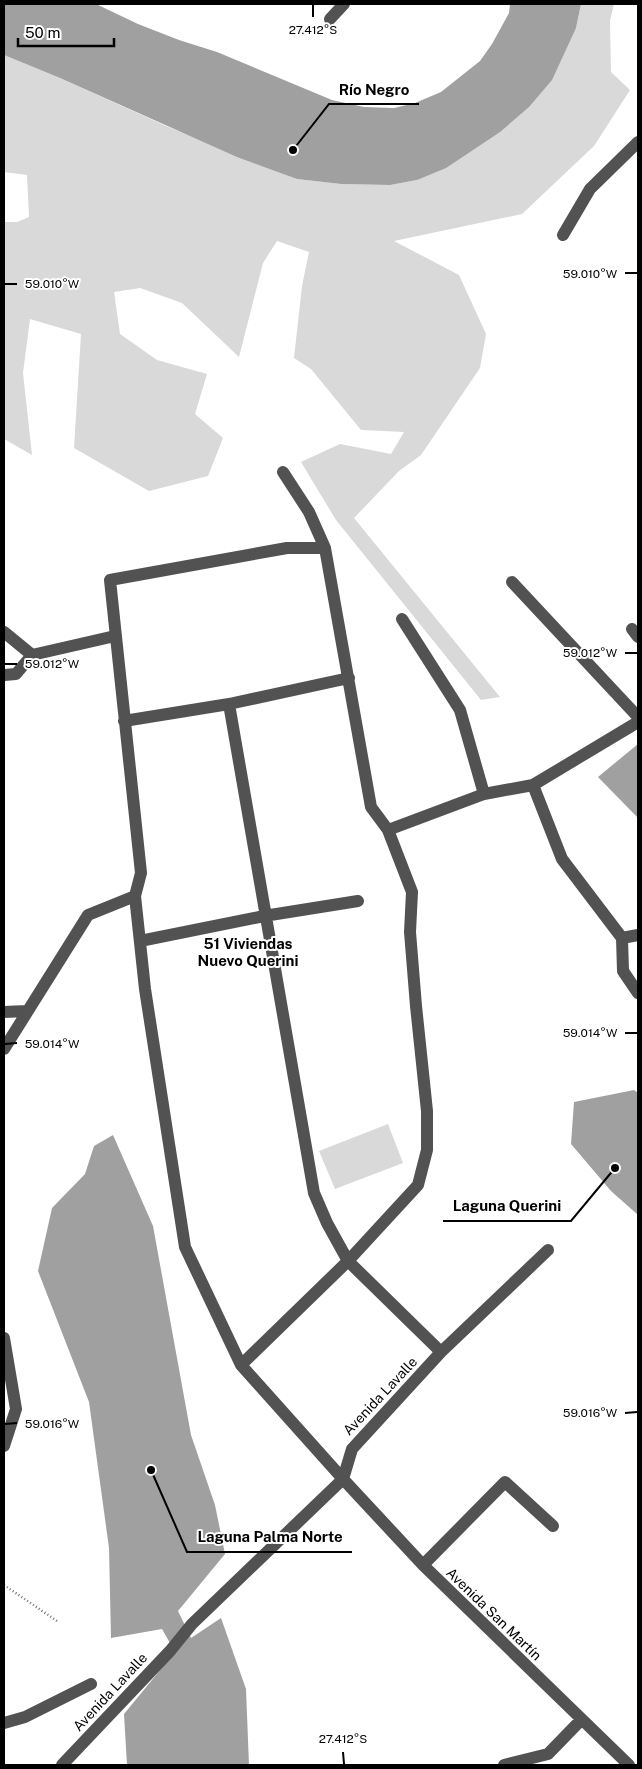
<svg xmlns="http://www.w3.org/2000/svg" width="642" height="1769" font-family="'Public Sans',sans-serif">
<rect width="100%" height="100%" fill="#fff"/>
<!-- green -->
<path fill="#d9d9d9" d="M 581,4 L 614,4 L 610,21 L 611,72 L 630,90 L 594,146 L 522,214 L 394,241 L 459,275 L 486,334 L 480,368 L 421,455 L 399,471 L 354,518 L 500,697 L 481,700 L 336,520 L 301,462 L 340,444 L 391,454 L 404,432 L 361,430 L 311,369 L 294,358 L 302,286 L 309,252 L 277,241 L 263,263 L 239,357 L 182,303 L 140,288 L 114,292 L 120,334 L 157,360 L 207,374 L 195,414 L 223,438 L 208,476 L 149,491 L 74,448 L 81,334 L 30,319 L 23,373 L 32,455 L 4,439 L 4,222 L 17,222 L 29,217 L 27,175 L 4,172 L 4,55 L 60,78 L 166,126 L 297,179 L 341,184 L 390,185 L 417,180 L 576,28 Z
M 388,1124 L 403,1163 L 335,1189 L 319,1151 Z"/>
<!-- water -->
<path fill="#a0a0a0" d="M 4,4 L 96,4 L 138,24 L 179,40 L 217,52 L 332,100 L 364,107 L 394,108 L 415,103 L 441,92 L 480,61 L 492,44 L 509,13 L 510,4 L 581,4 L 576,28 L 552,80 L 529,107 L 500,132 L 446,168 L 417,180 L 390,185 L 341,184 L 297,179 L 237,157 L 60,78 L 4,55 Z
M 638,744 L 638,818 L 598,777 Z
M 634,1090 L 638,1093 L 638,1215 L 611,1191 L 571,1144 L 574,1102 Z
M 113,1135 L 153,1226 L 191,1435 L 215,1505 L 225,1554 L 178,1611 L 191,1638 L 221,1618 L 246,1689 L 249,1765 L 127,1765 L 124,1714 L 175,1652 L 162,1629 L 111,1638 L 109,1548 L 89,1402 L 38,1271 L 52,1208 L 85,1174 L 94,1146 Z"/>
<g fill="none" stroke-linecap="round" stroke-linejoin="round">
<!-- path -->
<path stroke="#747474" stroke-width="2.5" stroke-dasharray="1 2.5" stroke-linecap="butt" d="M 4,1585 L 57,1621"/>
<!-- minor -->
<path stroke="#525252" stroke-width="12" d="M 330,19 L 344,4
M 563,235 L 590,189 L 638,142
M 283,472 L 309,512 L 325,548
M 512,582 L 638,717
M 402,619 L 460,710 L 484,794
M 632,629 L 638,637
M 4,632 L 32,655
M 4,675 L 16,674 L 32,655 L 115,636
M 229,704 L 314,1193 L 327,1223 L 348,1261 L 441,1352
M 124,721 L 229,704 L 349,678
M 533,785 L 562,859 L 622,938 L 623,971 L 638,993
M 388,830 L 484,794 L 533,785 L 638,722
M 622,938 L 638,935
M 140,941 L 264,916 L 358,901
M 4,1012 L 27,1011
M 4,1049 L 88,915 L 135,896
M 4,1338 L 16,1409 L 4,1446
M 241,1365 L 348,1261 L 418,1185 L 427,1150 L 427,1111 L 416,1006 L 410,932 L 412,892 L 388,830 L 371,807 L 325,548 L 287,548 L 110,580 L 141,873 L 135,896 L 145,989 L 185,1247 L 241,1365 L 343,1479 L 423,1565 L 629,1765
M 423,1565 L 505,1482 L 553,1526
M 4,1723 L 25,1717 L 91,1684
M 62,1765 L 170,1651 L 192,1624 L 343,1479 L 352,1449 L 441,1352 L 548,1250
M 504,1765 L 548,1754 L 581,1720"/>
</g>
<!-- ticks -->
<path fill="none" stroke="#000" stroke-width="2" d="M 313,5 L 313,17M 625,273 L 637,273M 5,284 L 17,284M 625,653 L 637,653M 5,664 L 17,664M 625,1033 L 637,1033M 5,1044 L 17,1043M 625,1413 L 637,1412M 5,1424 L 17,1423M 343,1752 L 344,1764"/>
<g text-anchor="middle" stroke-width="4" stroke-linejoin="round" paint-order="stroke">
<!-- street labels -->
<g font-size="14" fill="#000" stroke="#fff">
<text transform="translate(380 1396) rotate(-47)" y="5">Avenida Lavalle</text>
<text transform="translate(494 1614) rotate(44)" y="5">Avenida San Martín</text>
<text transform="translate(110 1692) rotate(-47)" y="5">Avenida Lavalle</text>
</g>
<!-- neighbourhood labels -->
<g font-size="15" font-weight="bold" fill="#000" stroke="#fff">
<text x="248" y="949">51 Viviendas<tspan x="248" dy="17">Nuevo Querini</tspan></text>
</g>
</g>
<g font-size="12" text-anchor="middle" fill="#000" stroke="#fff" stroke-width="4" stroke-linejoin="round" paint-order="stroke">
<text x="313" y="34">27.412°S</text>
<text x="590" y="278">59.010°W</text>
<text x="52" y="288">59.010°W</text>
<text x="590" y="657">59.012°W</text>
<text x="52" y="668">59.012°W</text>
<text x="590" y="1037">59.014°W</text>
<text x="52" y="1048">59.014°W</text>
<text x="590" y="1417">59.016°W</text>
<text x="52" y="1428">59.016°W</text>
<text x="343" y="1743">27.412°S</text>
</g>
<!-- callouts -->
<path fill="none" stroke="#000" stroke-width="2" d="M293 150L329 104H419M615 1168L571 1221H443M151 1470L187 1552H352"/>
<g fill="#000" stroke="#fff" stroke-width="2">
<circle cx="293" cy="150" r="5"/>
<circle cx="615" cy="1168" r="5"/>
<circle cx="151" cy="1470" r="5"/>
</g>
<g font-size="15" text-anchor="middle" font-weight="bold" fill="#000" stroke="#fff" stroke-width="4" stroke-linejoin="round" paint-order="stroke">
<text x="374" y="95">Río Negro</text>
<text x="507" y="1211">Laguna Querini</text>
<text x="270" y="1542">Laguna Palma Norte</text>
</g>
<!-- border -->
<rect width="642" height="1769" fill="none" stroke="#000000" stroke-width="10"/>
<!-- scale -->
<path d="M18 38v8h96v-8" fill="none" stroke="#000000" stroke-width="2.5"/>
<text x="25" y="38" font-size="15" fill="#000000" stroke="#ffffff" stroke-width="4" paint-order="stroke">50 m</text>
</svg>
